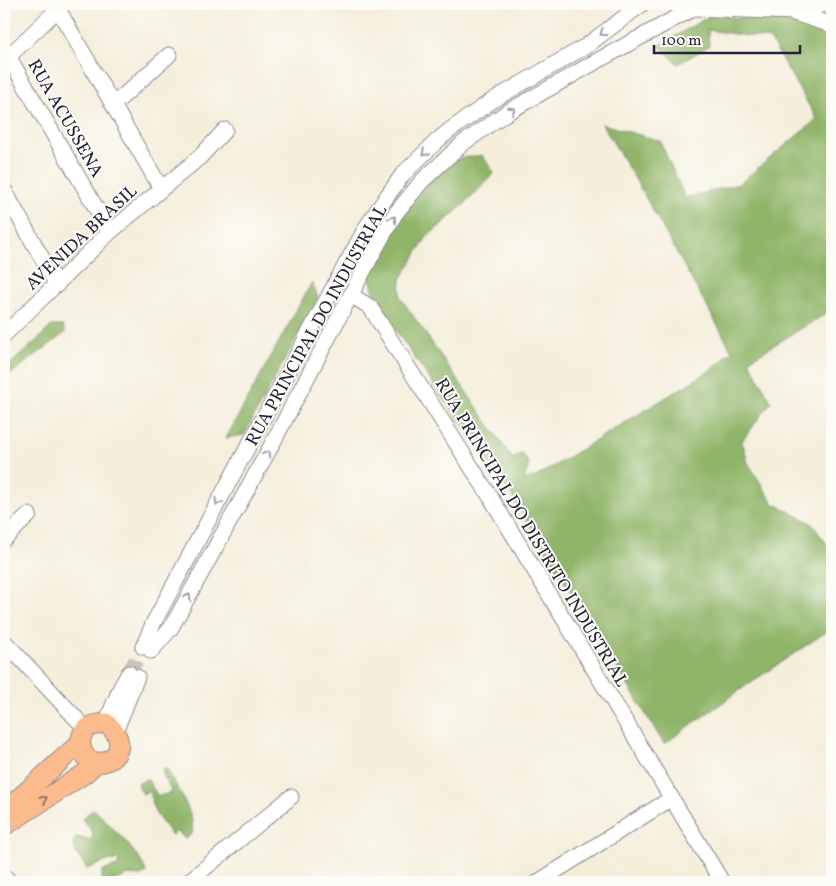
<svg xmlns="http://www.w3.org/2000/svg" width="836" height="886" font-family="Vollkorn,serif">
<rect width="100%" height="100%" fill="#fdfcf7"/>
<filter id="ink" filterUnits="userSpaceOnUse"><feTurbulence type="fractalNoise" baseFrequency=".02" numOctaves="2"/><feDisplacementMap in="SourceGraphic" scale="10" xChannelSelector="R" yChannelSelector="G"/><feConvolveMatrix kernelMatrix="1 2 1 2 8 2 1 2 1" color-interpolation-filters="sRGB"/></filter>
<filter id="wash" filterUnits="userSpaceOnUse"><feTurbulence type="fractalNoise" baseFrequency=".0096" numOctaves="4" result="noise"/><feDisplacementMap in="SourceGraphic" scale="20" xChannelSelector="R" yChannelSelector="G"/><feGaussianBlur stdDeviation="1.12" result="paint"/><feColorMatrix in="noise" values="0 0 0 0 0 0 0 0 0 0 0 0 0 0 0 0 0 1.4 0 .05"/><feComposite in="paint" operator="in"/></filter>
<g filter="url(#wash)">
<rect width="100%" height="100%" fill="#f4eedb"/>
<!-- forest -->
<path fill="#90b569" stroke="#596c52" d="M 711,15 L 814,25 L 832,30 L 832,310 L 749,360 L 771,402 L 742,441 L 748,463 L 773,503 L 811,523 L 832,551 L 832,628 L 747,685 L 664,744 L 512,496 L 377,304 L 369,274 C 386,243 423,176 455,160 C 462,156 474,157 482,155 L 494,173 L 469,200 L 426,238 L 401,279 L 400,297 L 513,459 L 522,453 L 529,464 L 524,480 L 536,477 L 711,370 L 732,351 L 637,182 L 602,124 L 660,141 L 685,198 L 739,184 L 817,119 L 770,39 L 708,30 L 709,46 L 678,64 L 659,46 Z
M 312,282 L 318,298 L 244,435 L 226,438 Z
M 51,326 L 63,326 L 65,333 L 4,379 L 4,370 L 37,340 Z
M 162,769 L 167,769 C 175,785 197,816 192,834 L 185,839 L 177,831 L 172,836 L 156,814 L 151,802 L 152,797 L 148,791 L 143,794 L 137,784 L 147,779 L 158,796 L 172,793 L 163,774 Z
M 93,809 C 106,820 144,858 146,873 L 140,876 L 128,875 L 110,882 L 102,882 L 102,871 L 117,866 L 120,860 L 110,860 L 87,869 L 76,853 L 73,841 L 77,837 L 87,840 L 93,838 L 92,831 L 82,819 Z"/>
</g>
<g filter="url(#ink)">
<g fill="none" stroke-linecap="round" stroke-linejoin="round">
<!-- minor-tunnel -->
<path stroke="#cac5bb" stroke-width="15" stroke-dasharray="15 8" stroke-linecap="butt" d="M 129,673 L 143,647"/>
<!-- minor casing -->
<g stroke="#8b888b" stroke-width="17">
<path id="minor" d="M 55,4 L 155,178 L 162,187
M 794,13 L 832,25
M 4,49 L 110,232
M 4,61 L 63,4
M 113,105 L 169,55
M 4,190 L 57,285
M 351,295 L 370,307 L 491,498 L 722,882
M 4,335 L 110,232 L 200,157 L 225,130
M 4,539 L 29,515
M 4,641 L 86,729
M 143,647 L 154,622 L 340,275 L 367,226 L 388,195 L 403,174 L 437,141 L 450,130 L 493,100 L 586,46 L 642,4
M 151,651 L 171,628 L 270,448 L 374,251 L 395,214 L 422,181 L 462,144 L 506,113 L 597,61 L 694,8 L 793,12 L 826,4
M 106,723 L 120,689 L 129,673
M 115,732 L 137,677
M 4,876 L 10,882
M 188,882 L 291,797
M 538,882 L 672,798"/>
</g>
<!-- major casing -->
<g stroke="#8b888b" stroke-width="21">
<path id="major" d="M 106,723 C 140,751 97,777 83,753 C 81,748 80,743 81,738 C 84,726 95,724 106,723 Z
M 4,812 L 80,743
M 4,826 L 84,774 L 97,762"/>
</g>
<!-- minor -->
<use href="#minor" stroke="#fff" stroke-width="15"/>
<!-- major -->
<use href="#major" stroke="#fbbb8d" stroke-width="19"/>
</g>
<!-- one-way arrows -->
<defs><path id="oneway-chevron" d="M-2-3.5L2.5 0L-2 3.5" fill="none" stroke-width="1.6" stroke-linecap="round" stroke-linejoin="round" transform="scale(1.25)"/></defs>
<g stroke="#9c9ca7">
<use href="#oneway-chevron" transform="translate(603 33) rotate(144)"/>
<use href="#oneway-chevron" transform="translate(512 110) rotate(-31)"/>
<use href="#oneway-chevron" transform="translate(425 153) rotate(134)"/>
<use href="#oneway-chevron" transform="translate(393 219) rotate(-58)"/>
<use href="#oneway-chevron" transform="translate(267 454) rotate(-61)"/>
<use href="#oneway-chevron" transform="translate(218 502) rotate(118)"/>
<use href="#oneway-chevron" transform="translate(188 597) rotate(-61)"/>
</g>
<use stroke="#8e6e64" href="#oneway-chevron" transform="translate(44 799) rotate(-33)"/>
</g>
<g text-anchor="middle" stroke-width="4" stroke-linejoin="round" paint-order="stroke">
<!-- street labels -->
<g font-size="18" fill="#22223b" stroke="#fdfcf7">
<text transform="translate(66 118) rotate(60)" y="6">RUA ACUSSENA</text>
<text transform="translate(81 237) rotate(-43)" y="6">AVENIDA BRASIL</text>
<text transform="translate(316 325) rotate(-61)" y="6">RUA PRINCIPAL DO INDUSTRIAL</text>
<text transform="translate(532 532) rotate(59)" y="6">RUA PRINCIPAL DO DISTRITO INDUSTRIAL</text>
</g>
</g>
<!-- margin -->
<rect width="836" height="886" fill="none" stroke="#fdfcf7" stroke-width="20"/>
<!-- scale -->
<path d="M654 45v8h146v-8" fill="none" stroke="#22223b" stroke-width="2.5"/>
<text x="661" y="45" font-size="15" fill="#22223b" stroke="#fdfcf7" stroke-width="4" paint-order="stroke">100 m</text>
</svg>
